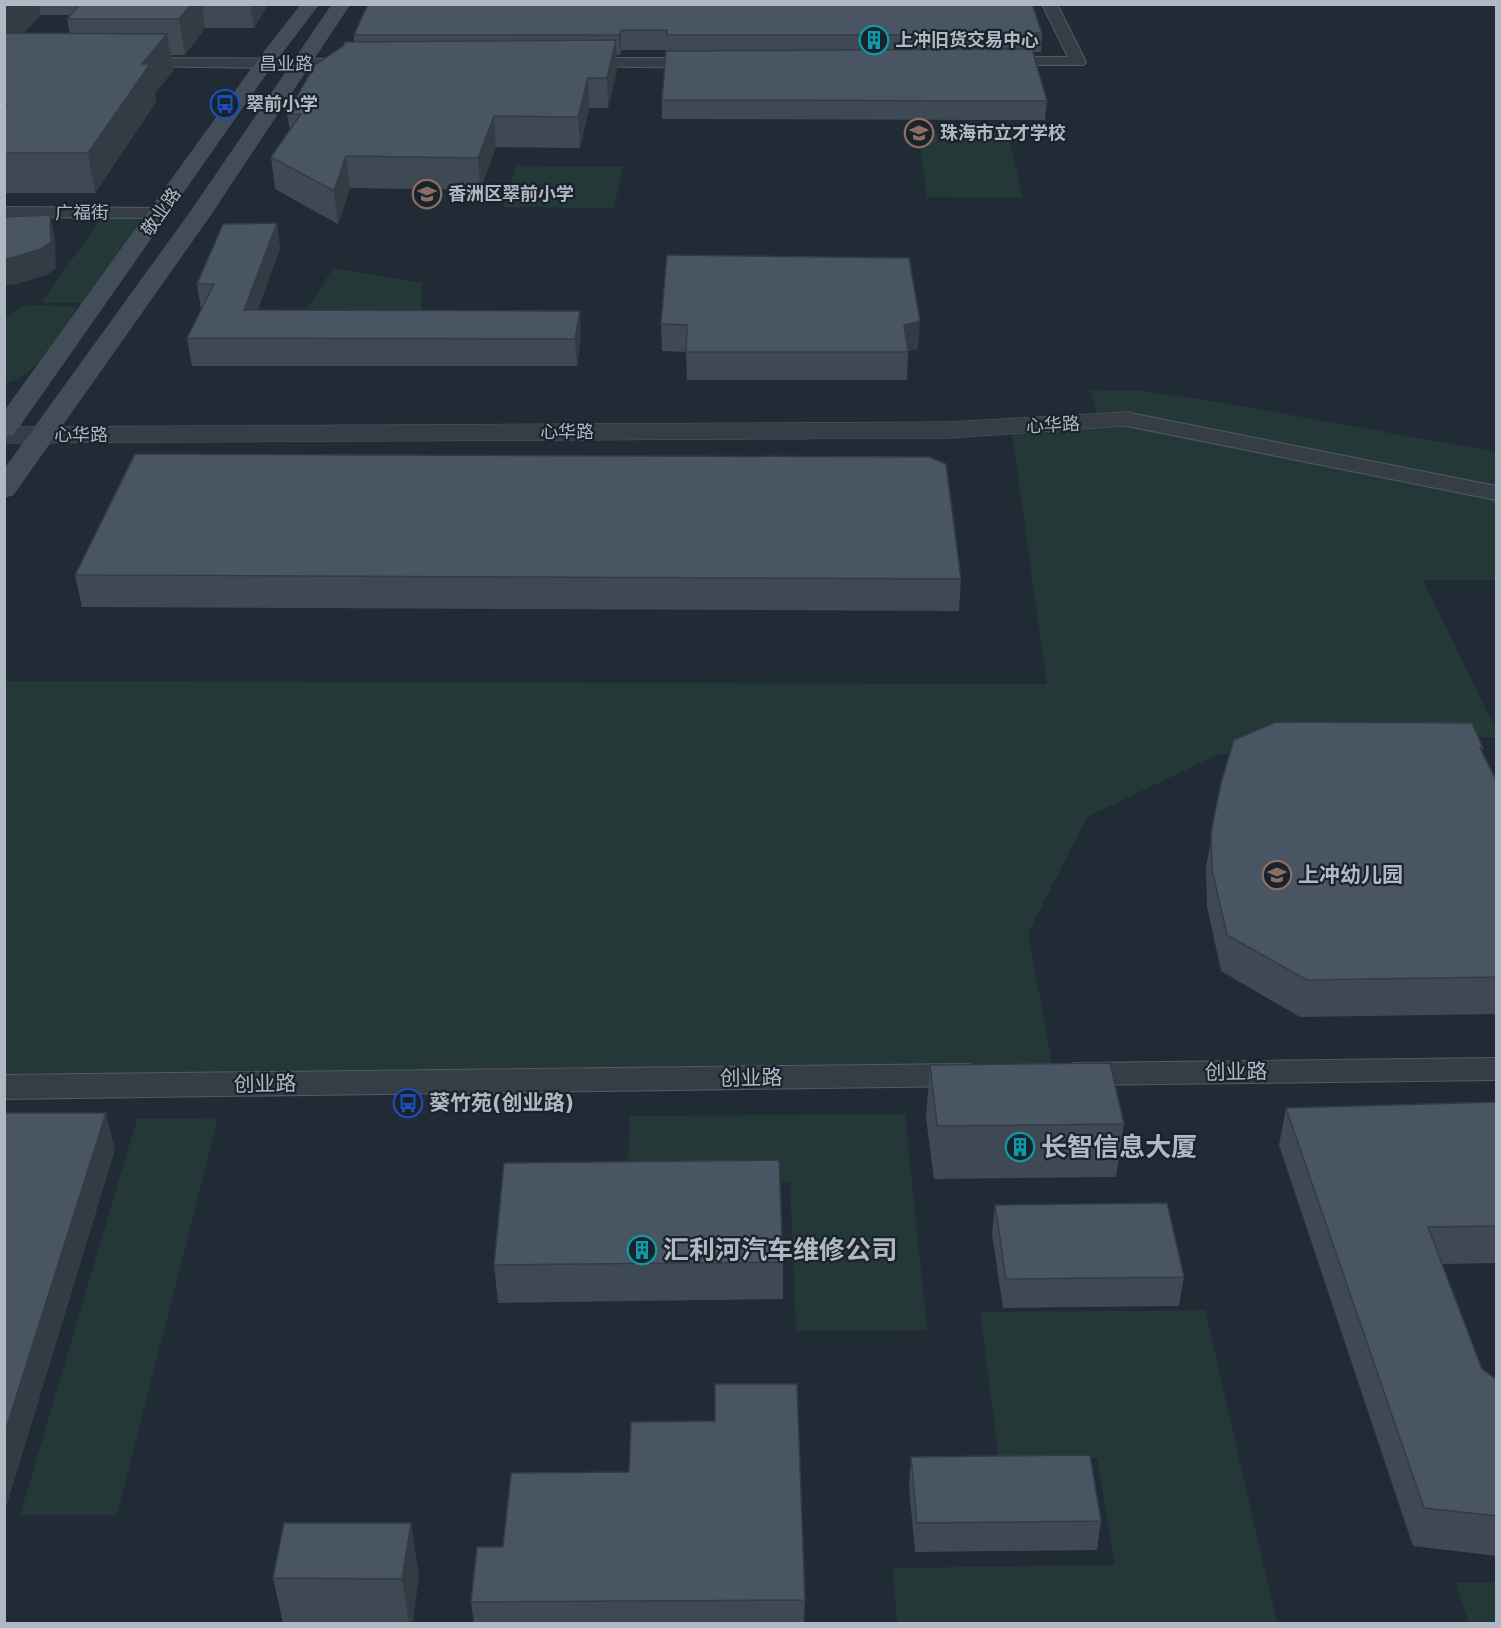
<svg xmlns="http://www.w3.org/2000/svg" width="1501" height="1628" font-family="'DejaVu Sans','Noto Sans SC',sans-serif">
<rect width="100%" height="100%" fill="#212b36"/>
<!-- green -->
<path fill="#243838" d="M 918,134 L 1008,134 L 1023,198 L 927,197 Z
M 516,166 L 623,167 L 614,208 L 503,207 Z
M 103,216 L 149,217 L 88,303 L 41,303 Z
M 333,268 L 422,283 L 421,313 L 302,317 Z
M 32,305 L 78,307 C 58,335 39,374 5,384 L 5,320 C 11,310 20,307 32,305 Z
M 1090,390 L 1142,391 L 1225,403 L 1496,452 L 1496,487 L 1132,414 L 1097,414 Z
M 1130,421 L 1496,494 L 1496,580 L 1423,580 L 1496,730 L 1496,737 L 1440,737 L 1448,755 L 1219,754 L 1087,817 L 1028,933 L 1054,1074 L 5,1086 L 4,681 L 1047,684 L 1011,427 Z
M 905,1114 L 927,1330 L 796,1331 L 790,1182 L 627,1183 L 630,1116 Z
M 218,1118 L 117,1515 L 20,1515 L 137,1119 Z
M 1205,1310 L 1277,1623 L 897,1623 L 893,1568 L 1115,1565 L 1097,1458 L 999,1460 L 980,1312 Z
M 1496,1582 L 1496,1623 L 1469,1623 L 1456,1583 Z"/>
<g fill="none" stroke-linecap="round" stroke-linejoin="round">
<!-- minor casing -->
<g stroke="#525b64" stroke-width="2">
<path id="minor" d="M 1042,4 L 1057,4 L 1086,62 L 1083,65 L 992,65 L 989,62 L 992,59 L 997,57 L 1068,57 Z
M 133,58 L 356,59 L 364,64 L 356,69 L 128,66 L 125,63 L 128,60 Z
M 580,58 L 704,58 L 712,63 L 704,68 L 575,66 L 572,63 Z
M 4,207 L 160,208 L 169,213 L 160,218 L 4,217 Z
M 1130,413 L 1496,486 L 1496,500 L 1122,425 L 1119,420 L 1122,415 Z
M 1496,1058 L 1496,1080 L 1075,1085 L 1063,1082 L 1059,1074 L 1063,1066 L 1075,1063 Z
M 968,1064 L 980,1067 L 985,1075 L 980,1083 L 968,1086 L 4,1099 L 4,1075 Z"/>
</g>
<!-- tertiary casing -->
<g stroke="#525b64" stroke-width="1">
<path id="tertiary" d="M 1130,412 L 1139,415 L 1143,420 L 1139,425 L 949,438 L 4,443 L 4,427 L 949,422 Z"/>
</g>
<!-- secondary casing -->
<g stroke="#525b64" stroke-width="1">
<path id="secondary" d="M 302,4 L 319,4 L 270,68 L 13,435 L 4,437 L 4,412 L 258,60 Z
M 333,4 L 350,4 L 211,214 L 13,495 L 4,497 L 4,470 L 192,210 Z"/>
</g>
<!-- minor -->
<use href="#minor" fill="#353d47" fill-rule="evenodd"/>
<!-- tertiary -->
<use href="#tertiary" fill="#353d47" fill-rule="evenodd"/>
<!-- secondary -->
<use href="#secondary" fill="#434c59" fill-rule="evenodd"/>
</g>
<!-- wall -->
<path fill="#3f4954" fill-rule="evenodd" d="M 4,4 L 268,4 L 254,28 L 205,28 L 185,55 L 170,55 L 173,71 L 155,93 L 156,102 L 95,193 L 4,193 ZM 41,15 L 70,15 L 67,19 L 70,34 L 23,33 Z
M 368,4 L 1042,33 L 1041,52 L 1033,52 L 1047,101 L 1045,120 L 662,119 L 662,100 L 667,50 L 621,50 L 620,55 L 616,55 L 617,70 L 608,108 L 589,108 L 580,148 L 496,147 L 480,190 L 350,188 L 338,224 L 275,189 L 271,157 L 290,130 L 287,114 L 354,42 L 354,35 Z
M 277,223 L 280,249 L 257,310 L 581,337 L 577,366 L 192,366 L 187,338 L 201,309 L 197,284 Z
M 667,255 L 918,349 L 908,351 L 907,380 L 687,380 L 686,352 L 662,351 L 661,324 Z
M 75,575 L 961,579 L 959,611 L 82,607 Z
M 1483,748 L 1482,752 L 1497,782 L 1497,1014 L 1300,1017 L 1221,971 L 1207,906 L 1206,868 L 1221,783 Z
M 930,1065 L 1124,1124 L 1116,1177 L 934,1179 L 926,1118 Z
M 1497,1102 L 1497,1263 L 1442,1264 L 1482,1369 L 1497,1380 L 1497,1556 L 1413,1546 L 1279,1145 L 1286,1108 Z
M 995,1205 L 1184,1277 L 1179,1306 L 1003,1308 L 992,1234 Z
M 783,1262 L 783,1299 L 498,1303 L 494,1265 Z
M 911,1457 L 1101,1521 L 1097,1550 L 915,1552 L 909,1486 Z
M 411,1523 L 419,1577 L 412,1623 L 283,1623 L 273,1578 Z
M 805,1600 L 804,1623 L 474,1623 L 471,1602 Z"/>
<!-- shaded-wall -->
<path fill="#333c45" d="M 10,4 L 39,4 L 41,15 L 4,53 L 4,10 Z
M 191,4 L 202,4 L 205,28 L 185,55 L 179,19 Z
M 250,4 L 268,4 L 254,28 Z
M 621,30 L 621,50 L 620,55 L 619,35 Z
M 167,34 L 173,71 L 155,93 L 156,102 L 95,193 L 88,153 L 142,64 Z
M 616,40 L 617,70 L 608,108 L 607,78 Z
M 588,78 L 589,108 L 580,148 L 578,117 Z
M 494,116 L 496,147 L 480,190 L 478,158 Z
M 346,156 L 350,188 L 338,224 L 334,191 Z
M 50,215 L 55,240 L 56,268 L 47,275 L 16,284 L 4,286 L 4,259 Z
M 277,223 L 280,249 L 248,337 L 244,310 Z
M 580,311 L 581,337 L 577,366 L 575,339 Z
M 920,321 L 918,349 L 903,352 L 904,325 Z
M 106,1113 L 115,1150 L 4,1514 L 4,1435 Z
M 411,1523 L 419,1577 L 412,1623 L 409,1623 L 402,1579 Z"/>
<!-- building -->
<path fill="#495562" stroke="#333c45" stroke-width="1.5" d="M 4,4 L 10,4 L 4,10 Z
M 80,4 L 191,4 L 179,19 L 67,19 Z
M 368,4 L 1032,4 L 1042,33 L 1028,33 L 1028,35 L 667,35 L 667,30 L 621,30 L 619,35 L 354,35 Z
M 4,33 L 167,34 L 142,64 L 150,64 L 88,153 L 4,153 L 4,107 L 6,105 L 4,105 Z
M 616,40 L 607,78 L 588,78 L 578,117 L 494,116 L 478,158 L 346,156 L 334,191 L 271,157 L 301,114 L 287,114 L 315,65 L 343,46 L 345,42 Z
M 1032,49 L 1047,101 L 662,100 L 666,51 Z
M 50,215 L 51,242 L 41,249 L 11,258 L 4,259 L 4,217 Z
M 277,223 L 244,310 L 580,311 L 575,339 L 187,338 L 214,284 L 197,284 L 223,224 Z
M 667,255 L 909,258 L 920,321 L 904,325 L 908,352 L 686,352 L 687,325 L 661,324 Z
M 135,454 L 929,457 L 946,464 L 961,579 L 75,575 Z
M 1276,722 L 1472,723 L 1483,748 L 1480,748 L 1497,782 L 1497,977 L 1307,980 L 1227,935 L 1212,870 L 1211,833 L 1221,783 L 1234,740 Z
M 1110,1063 L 1124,1124 L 937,1126 L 930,1065 Z
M 1497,1102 L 1497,1226 L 1428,1227 L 1482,1369 L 1497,1380 L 1497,1516 L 1424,1508 L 1286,1108 Z
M 4,1113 L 106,1113 L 4,1435 Z
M 779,1160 L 783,1262 L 494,1265 L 504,1163 Z
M 1167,1203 L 1184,1277 L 1006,1279 L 995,1205 Z
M 715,1384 L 797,1384 L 805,1600 L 471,1602 L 477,1547 L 503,1547 L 511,1473 L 629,1472 L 631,1422 L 715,1421 Z
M 1090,1455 L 1101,1521 L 917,1523 L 911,1457 Z
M 284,1523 L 411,1523 L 402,1579 L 273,1578 Z"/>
<!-- icons -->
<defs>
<g id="building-ring" transform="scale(1.5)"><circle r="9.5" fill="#1a222b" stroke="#0f9aa8" stroke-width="1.5"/><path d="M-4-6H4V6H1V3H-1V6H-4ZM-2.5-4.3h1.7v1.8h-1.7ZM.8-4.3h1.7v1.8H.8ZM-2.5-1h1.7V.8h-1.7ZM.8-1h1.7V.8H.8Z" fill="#0f9aa8"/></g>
<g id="bus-ring" transform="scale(1.5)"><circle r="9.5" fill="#1a222b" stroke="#1a4fb4" stroke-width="1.5"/><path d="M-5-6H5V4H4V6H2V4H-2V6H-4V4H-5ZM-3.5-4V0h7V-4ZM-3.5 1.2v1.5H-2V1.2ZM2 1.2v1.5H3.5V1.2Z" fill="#1a4fb4"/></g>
<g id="school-ring" transform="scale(1.5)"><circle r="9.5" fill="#1a222b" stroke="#8d6e63" stroke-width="1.5"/><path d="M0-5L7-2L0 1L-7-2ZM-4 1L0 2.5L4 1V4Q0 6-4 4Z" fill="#8d6e63"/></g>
</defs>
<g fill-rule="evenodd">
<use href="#building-ring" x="874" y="40"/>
<use href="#bus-ring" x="225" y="104"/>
<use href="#school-ring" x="919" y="133"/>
<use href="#school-ring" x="427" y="194"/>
<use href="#school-ring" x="1277" y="875"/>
<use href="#bus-ring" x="408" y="1103"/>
<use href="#building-ring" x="1020" y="1147"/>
<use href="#building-ring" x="642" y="1250"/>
</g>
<g text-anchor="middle" stroke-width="4.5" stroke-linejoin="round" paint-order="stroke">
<!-- far-poi labels -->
<g font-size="18" font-weight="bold" fill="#afb8c3" stroke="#1a222b" text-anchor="start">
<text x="895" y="46">上冲旧货交易中心</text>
<text x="246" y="110">翠前小学</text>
<text x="940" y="139">珠海市立才学校</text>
<text x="448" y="200">香洲区翠前小学</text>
</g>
<!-- far-street labels -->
<g font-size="18" fill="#afb8c3" stroke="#1a222b">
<text x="286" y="70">昌业路</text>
<text transform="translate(161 212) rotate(-55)" y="6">敬业路</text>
<text x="82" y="219">广福街</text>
<text transform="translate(1053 425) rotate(-3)" y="6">心华路</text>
<text x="567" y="438">心华路</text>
<text x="81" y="441">心华路</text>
</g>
<!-- poi labels -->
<g font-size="21" font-weight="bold" fill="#afb8c3" stroke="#1a222b" text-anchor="start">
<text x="1298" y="882">上冲幼儿园</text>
<text x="429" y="1110">葵竹苑(创业路)</text>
</g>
<!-- street labels -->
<g font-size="21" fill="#afb8c3" stroke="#1a222b">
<text transform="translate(1236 1072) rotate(-1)" y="7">创业路</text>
<text transform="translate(751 1078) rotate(-1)" y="7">创业路</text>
<text transform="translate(265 1084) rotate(-1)" y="7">创业路</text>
</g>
<!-- near-poi labels -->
<g font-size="26" font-weight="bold" fill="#afb8c3" stroke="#1a222b" text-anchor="start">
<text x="1041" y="1156">长智信息大厦</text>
<text x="663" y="1259">汇利河汽车维修公司</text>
</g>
</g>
<!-- border -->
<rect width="1501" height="1628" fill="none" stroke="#afb8c3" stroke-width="12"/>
</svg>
